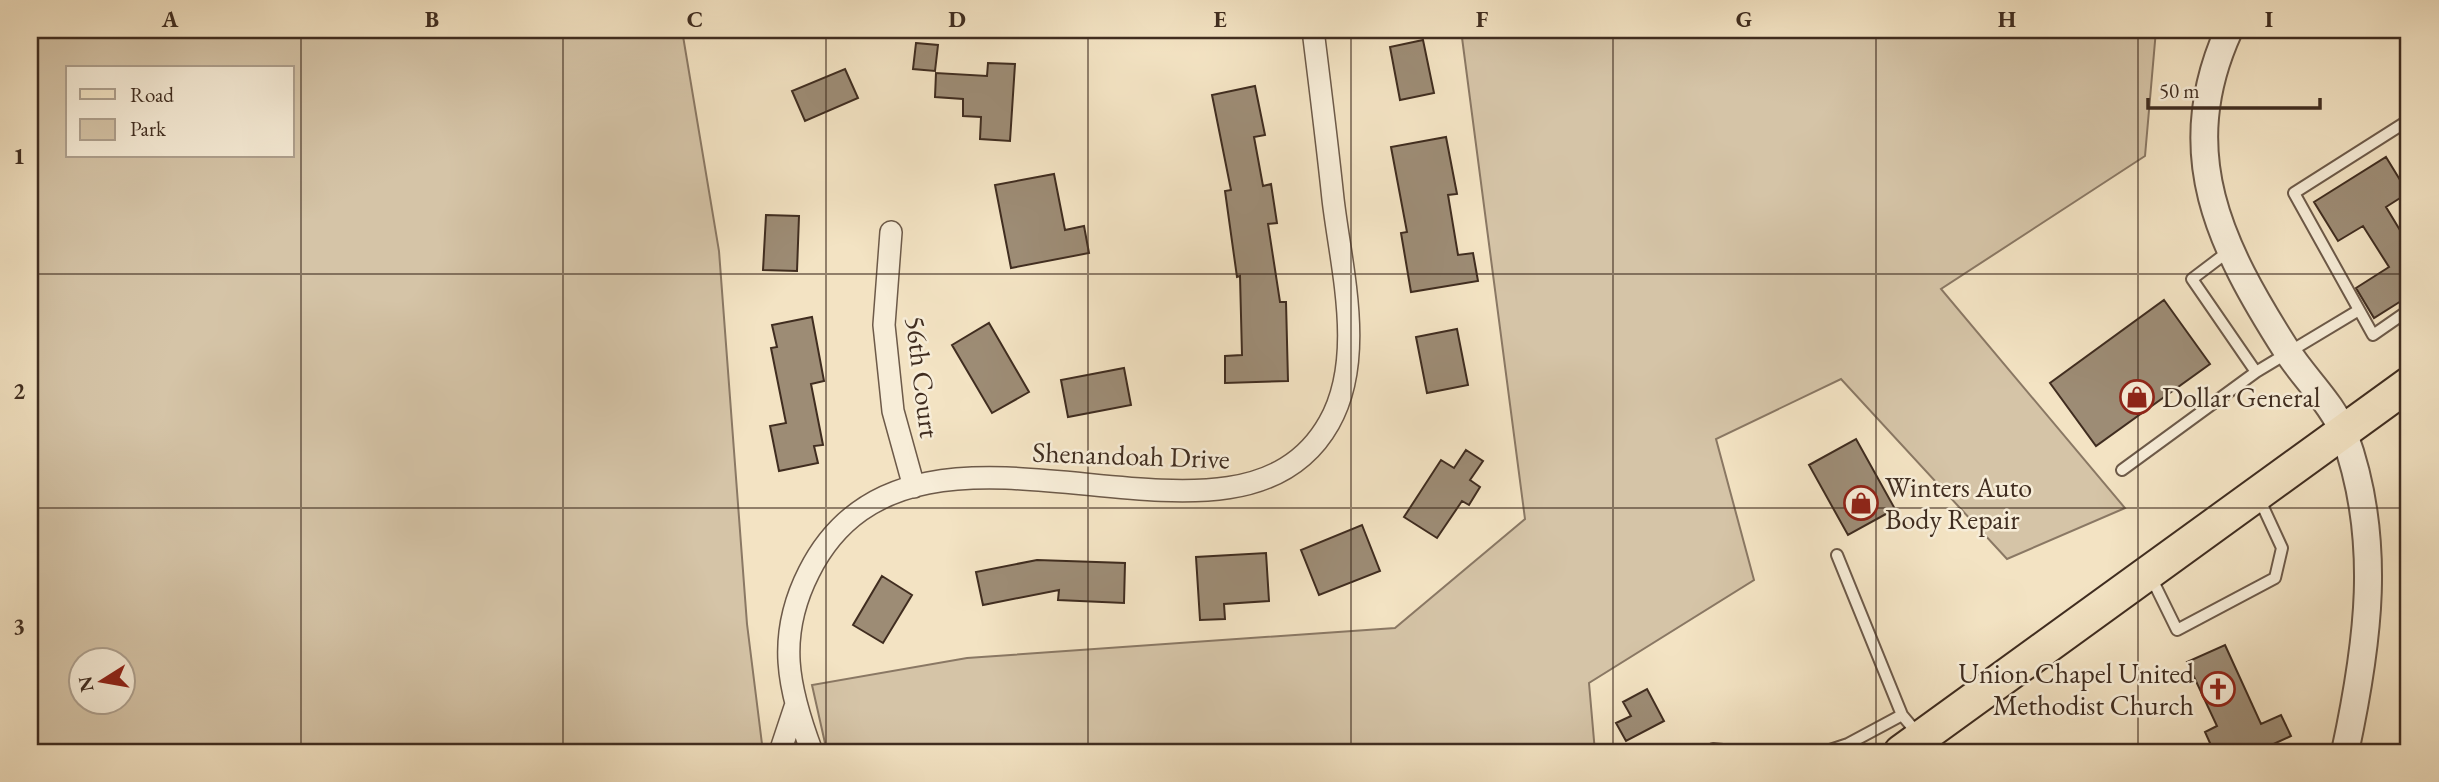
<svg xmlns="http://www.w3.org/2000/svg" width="2439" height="782" font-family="'EB Garamond',serif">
<rect width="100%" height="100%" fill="#f3e3c3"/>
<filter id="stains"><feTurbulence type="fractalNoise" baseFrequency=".00286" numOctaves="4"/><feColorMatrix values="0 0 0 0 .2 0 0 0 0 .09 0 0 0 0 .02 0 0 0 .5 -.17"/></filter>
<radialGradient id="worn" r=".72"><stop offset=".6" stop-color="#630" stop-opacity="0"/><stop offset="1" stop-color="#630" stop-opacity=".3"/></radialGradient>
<!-- green -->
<path fill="#d5c4a7" stroke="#8a7864" stroke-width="2" fill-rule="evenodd" d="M 30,30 L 682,30 L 719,251 L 747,624 L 763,752 L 30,752 ZM 68,68 L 292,68 L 292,156 L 68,156 ZM 80,660 L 122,660 L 122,702 L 80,702 Z
M 1461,30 L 2156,30 L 2145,156 L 1941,289 L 2125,508 L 2007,559 L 1841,379 L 1716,439 L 1754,580 L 1589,683 L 1595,752 L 827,752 L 812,685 L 967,658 L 1395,628 L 1525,519 Z"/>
<!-- building -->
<path fill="#9d8c75" stroke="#402d20" stroke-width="2" d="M 1423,40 L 1434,93 L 1400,100 L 1390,47 Z
M 916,43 L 938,45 L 935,71 L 913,69 Z
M 988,63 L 1015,64 L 1010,141 L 980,139 L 981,117 L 963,116 L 963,99 L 935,97 L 936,73 L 987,76 Z
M 845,69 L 858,98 L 805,121 L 792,91 Z
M 1255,86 L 1265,135 L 1254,137 L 1263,186 L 1271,184 L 1277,223 L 1268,224 L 1280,302 L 1286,302 L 1288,381 L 1225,383 L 1225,356 L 1242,355 L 1240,276 L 1237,277 L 1225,191 L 1231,190 L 1212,95 Z
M 1446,137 L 1457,194 L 1448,195 L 1458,255 L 1473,253 L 1478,281 L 1411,292 L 1401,233 L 1407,232 L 1391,147 Z
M 2386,157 L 2408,193 L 2386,207 L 2409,245 L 2409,296 L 2374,318 L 2356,288 L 2389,267 L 2363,226 L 2338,241 L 2314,202 Z
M 1054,174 L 1065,230 L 1084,226 L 1089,253 L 1011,268 L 995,185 Z
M 766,215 L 799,216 L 797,271 L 763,270 Z
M 2164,300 L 2210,364 L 2096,446 L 2050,383 Z
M 812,317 L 824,381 L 811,384 L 823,445 L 814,446 L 818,463 L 779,471 L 770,426 L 786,423 L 771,348 L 777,347 L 772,325 Z
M 989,323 L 1029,392 L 992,413 L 952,345 Z
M 1457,329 L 1468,385 L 1427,393 L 1416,337 Z
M 1124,368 L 1131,405 L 1068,417 L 1061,380 Z
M 1856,439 L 1895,509 L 1848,535 L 1809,465 Z
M 1466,450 L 1483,461 L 1470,480 L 1480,487 L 1469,505 L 1462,501 L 1437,538 L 1404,517 L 1441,460 L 1454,468 Z
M 1362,525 L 1380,571 L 1319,595 L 1301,550 Z
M 1266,553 L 1269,601 L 1224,604 L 1225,619 L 1200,620 L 1196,557 Z
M 1037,560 L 1125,563 L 1124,603 L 1058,600 L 1059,590 L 983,605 L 976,572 Z
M 882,576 L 912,595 L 883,643 L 853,625 Z
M 2225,645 L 2261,724 L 2281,715 L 2291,736 L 2256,752 L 2214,752 L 2205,732 L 2217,726 L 2187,662 Z
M 1647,689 L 1664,721 L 1626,741 L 1616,723 L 1631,716 L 1623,702 Z"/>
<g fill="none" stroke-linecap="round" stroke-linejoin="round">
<!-- service casing -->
<g stroke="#6d5a49" stroke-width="14">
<path id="service" d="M 2409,120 L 2294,193 L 2373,335 L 2409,310
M 2229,251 L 2192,279 L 2256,372
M 2122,470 L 2256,372 L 2359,310
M 1837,555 L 1902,715
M 2150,575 L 2177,630 L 2275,578 L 2282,548 L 2258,496
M 1713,749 L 1743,752
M 1824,752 L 1848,744 L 1902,715 L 1918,734"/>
</g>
<!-- minor casing -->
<g stroke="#6d5a49" stroke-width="24">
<path id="minor" d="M 891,232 L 884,325 L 893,411 L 914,487
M 780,752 L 795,707
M 812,752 C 788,688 776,637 809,572 C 914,363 1233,593 1329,423 C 1366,358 1341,268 1333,199 C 1327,142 1320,86 1313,30"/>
</g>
<!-- tertiary casing -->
<g stroke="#6d5a49" stroke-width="30">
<path id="tertiary" d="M 2229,30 C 2173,153 2220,246 2287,351 C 2304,378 2333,404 2344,434 C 2383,540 2368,645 2345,752"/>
</g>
<!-- primary casing -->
<g stroke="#402d20" stroke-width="37">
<path id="primary" d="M 1901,752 L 2409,384"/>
</g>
<!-- service -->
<use href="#service" stroke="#f7edd8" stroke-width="10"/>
<!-- minor -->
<use href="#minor" stroke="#f7edd8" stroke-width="21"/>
<!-- tertiary -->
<use href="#tertiary" stroke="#f7edd8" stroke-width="26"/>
<!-- primary -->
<use href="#primary" stroke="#f3e3c3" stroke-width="33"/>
</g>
<!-- grid -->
<path fill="none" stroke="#402d20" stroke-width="2" stroke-opacity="0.55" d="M 301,30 L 301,752M 563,30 L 563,752M 826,30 L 826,752M 1088,30 L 1088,752M 1351,30 L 1351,752M 1613,30 L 1613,752M 1876,30 L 1876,752M 2138,30 L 2138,752M 30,274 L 2409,274M 30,508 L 2409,508"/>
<!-- icons -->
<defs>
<g id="shop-ring" transform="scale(1.75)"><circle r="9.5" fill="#f7edd8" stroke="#8f2418" stroke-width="1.5"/><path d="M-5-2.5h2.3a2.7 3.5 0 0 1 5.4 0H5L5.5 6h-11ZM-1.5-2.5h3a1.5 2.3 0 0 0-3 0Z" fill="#8f2418"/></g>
<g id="church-ring" transform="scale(1.75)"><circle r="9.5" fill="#f7edd8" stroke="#8f2418" stroke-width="1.5"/><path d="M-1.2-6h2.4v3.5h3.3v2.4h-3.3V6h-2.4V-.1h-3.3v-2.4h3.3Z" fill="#8f2418"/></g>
</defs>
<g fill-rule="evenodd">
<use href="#shop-ring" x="2137" y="397"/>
<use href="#shop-ring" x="1861" y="503"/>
<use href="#church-ring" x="2218" y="689"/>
</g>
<g text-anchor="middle" stroke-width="5" stroke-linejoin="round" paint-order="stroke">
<!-- street labels -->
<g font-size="28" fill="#402d20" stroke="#f7edd8">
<text transform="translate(923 377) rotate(83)" y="10">56th Court</text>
<text transform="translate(1131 455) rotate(2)" y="10">Shenandoah Drive</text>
</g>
<!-- poi labels -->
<g font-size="28" fill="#402d20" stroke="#f7edd8" text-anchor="start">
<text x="2162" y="407">Dollar General</text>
<text x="1885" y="497">Winters Auto<tspan x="1885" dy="32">Body Repair</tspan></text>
<text x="2194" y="683" text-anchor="end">Union Chapel United<tspan x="2194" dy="32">Methodist Church</tspan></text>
</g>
</g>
<!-- margin -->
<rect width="2439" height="782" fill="none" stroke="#f3e3c3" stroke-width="77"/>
<!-- legend -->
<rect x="66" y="66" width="228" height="91" fill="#f7edd8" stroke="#aea08e" stroke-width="2"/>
<rect x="80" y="89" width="35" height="10" fill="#f3e3c3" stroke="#aea08e" stroke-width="2"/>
<text x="130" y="102" font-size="21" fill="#402d20">Road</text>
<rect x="80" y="119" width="35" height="21" fill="#d5c4a7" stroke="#aea08e" stroke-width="2"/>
<text x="130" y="136" font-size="21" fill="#402d20">Park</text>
<!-- north arrow -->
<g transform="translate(102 681) rotate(259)"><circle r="33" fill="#f7edd8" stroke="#aea08e" stroke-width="2"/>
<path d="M0-5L12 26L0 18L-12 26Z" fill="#8f2418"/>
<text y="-10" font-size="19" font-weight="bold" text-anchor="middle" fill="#402d20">N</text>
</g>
<!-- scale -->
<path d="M2148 98v10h172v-10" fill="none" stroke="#402d20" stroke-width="3.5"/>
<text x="2159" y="98" font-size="21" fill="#402d20" stroke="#f7edd8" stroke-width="5" paint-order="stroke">50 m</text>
<rect x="38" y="38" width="2362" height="706" fill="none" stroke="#402d20" stroke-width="2.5"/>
<g font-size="23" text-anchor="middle" font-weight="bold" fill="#402d20">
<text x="170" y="27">A</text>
<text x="432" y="27">B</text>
<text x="695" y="27">C</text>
<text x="957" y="27">D</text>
<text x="1220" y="27">E</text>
<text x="1482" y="27">F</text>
<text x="1744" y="27">G</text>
<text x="2007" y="27">H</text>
<text x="2269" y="27">I</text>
<text x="19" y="164">1</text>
<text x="19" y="399">2</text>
<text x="19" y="634">3</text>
</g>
<rect width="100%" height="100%" filter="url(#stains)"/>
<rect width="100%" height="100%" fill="url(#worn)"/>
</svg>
